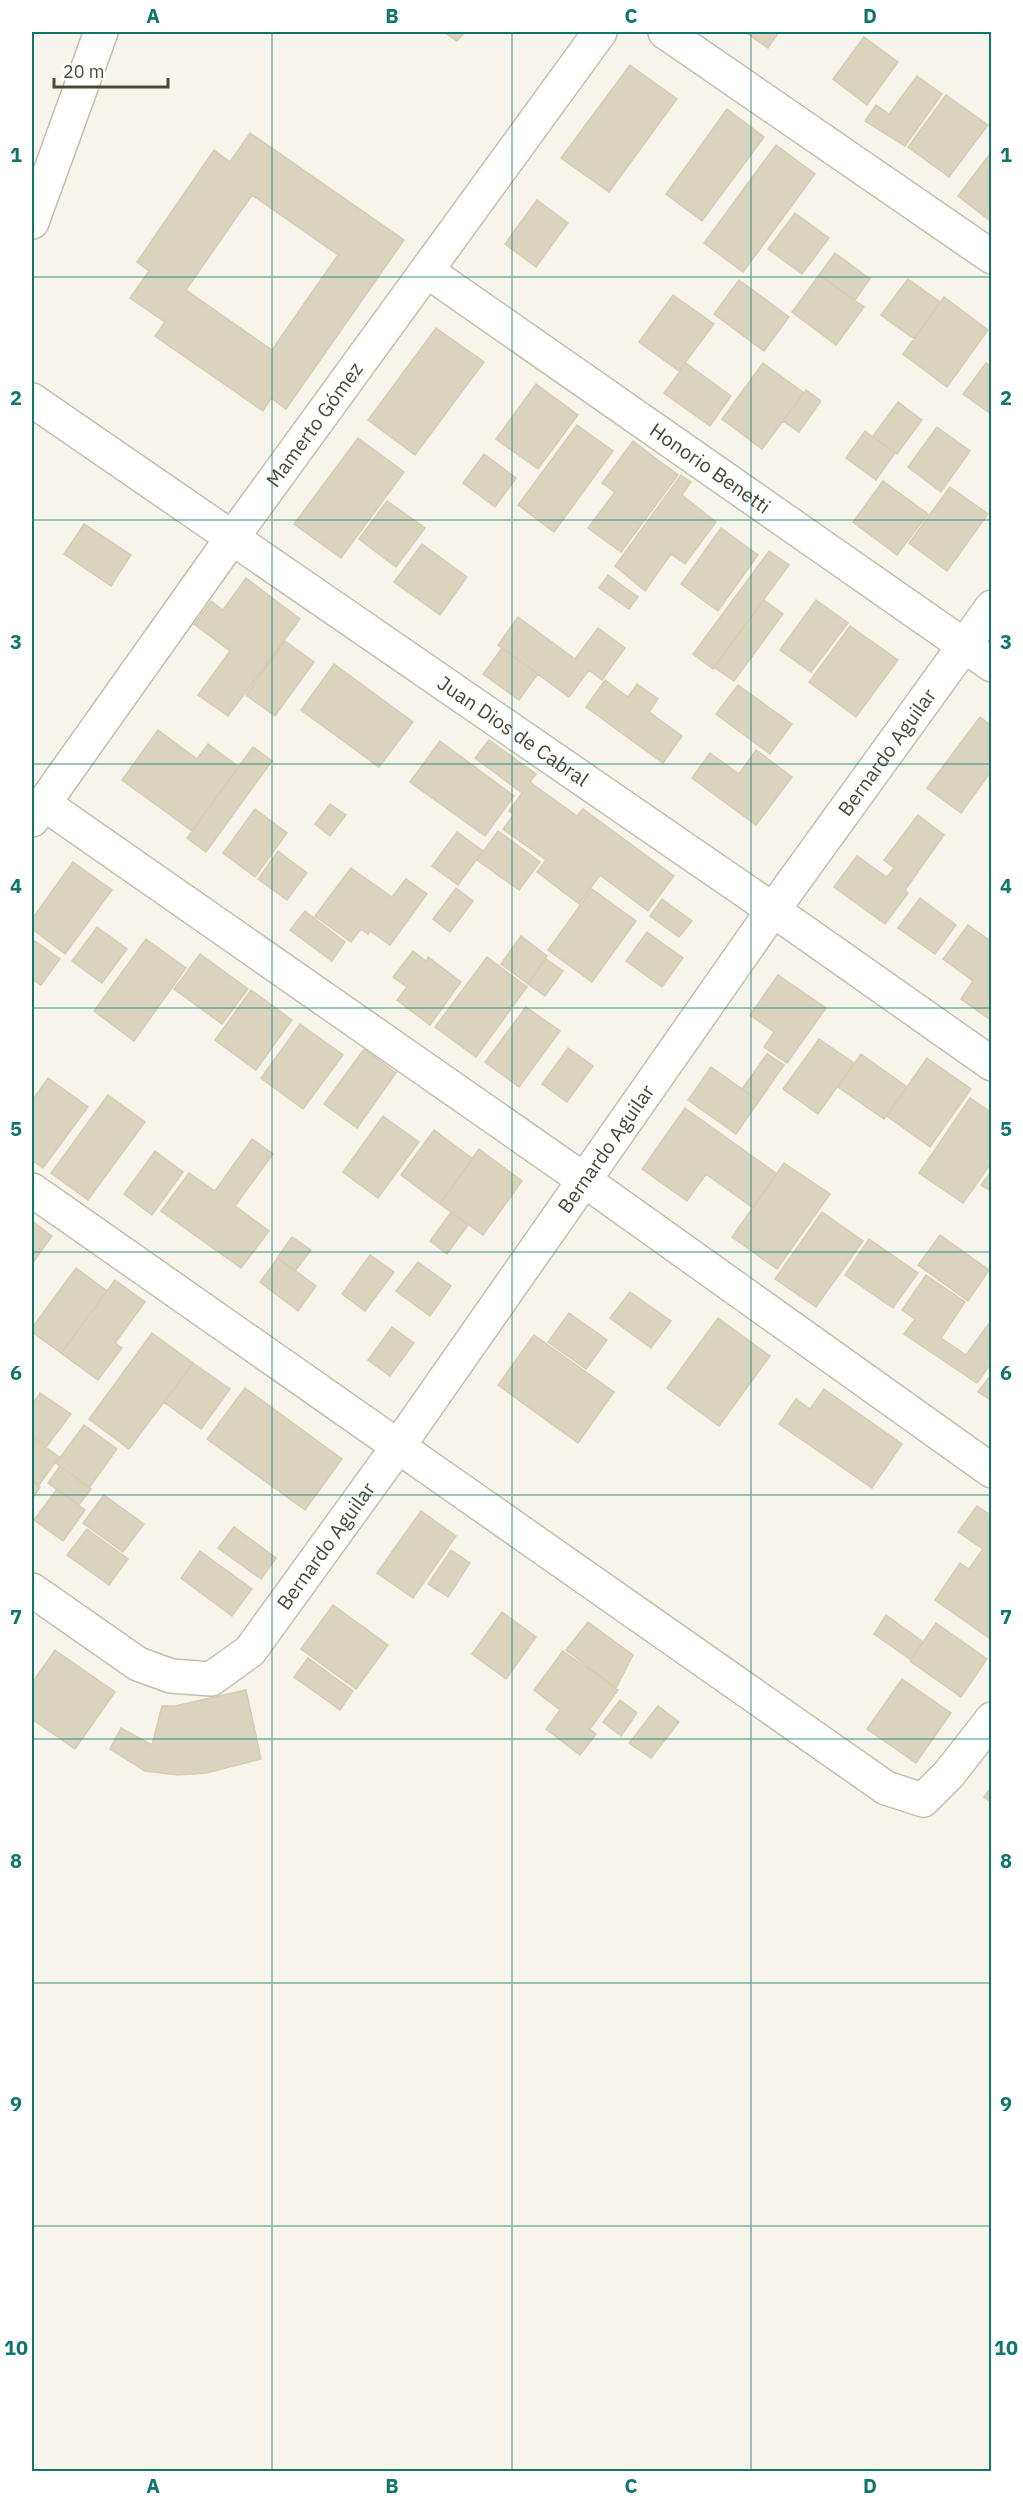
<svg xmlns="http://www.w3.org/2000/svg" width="1023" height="2503" font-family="'IBM Plex Sans',sans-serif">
<rect width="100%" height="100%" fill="#f7f5eb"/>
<!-- building -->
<path fill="#dad3be" stroke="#d6cdb1" stroke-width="1.5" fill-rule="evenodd" d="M 444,32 L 465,32 L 457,41 Z
M 745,32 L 779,32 L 768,48 Z
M 864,37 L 898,62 L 867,105 L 833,79 Z
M 630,65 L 677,99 L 609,192 L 561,158 Z
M 917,76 L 942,94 L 905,146 L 865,121 L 876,105 L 889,114 Z
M 946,95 L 988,125 L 949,177 L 908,147 Z
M 727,109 L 764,137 L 702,221 L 666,194 Z
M 250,133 L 404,240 L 286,409 L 271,398 L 263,411 L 155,336 L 165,322 L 130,298 L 149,271 L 137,262 L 214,150 L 230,162 ZM 252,195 L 338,255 L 272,350 L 186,290 Z
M 776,145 L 815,174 L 743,272 L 704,243 Z
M 992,151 L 992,217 L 989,220 L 958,196 Z
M 537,200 L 568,223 L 536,267 L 505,244 Z
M 795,213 L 829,238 L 802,274 L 768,249 Z
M 835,253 L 870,279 L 855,300 L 819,275 Z
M 819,275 L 864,307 L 836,345 L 792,312 Z
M 908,279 L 940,302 L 914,339 L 881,315 Z
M 739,280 L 789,317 L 764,351 L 714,314 Z
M 673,295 L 714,324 L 679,371 L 639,342 Z
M 944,297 L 988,330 L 947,387 L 903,354 Z
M 436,328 L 484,362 L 415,455 L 368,420 Z
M 686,363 L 731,396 L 710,426 L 664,393 Z
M 763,363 L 804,393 L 762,449 L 722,419 Z
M 986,363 L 992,367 L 991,414 L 963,394 Z
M 536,384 L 578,415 L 538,469 L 496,439 Z
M 806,390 L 821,401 L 799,432 L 783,421 Z
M 898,402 L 922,420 L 897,454 L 873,436 Z
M 577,425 L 613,451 L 554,532 L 518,505 Z
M 937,427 L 970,451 L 941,492 L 908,467 Z
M 865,431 L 895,453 L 876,480 L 846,458 Z
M 358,438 L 404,472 L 341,558 L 294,524 Z
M 633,441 L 678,475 L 621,552 L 588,528 L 615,492 L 602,483 Z
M 484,454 L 516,478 L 495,507 L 463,483 Z
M 681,475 L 691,482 L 682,495 L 716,522 L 685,564 L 671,554 L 645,591 L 615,566 Z
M 883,481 L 928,514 L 897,555 L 853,522 Z
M 950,487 L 988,514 L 947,571 L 909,543 Z
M 387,501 L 425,528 L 396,567 L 359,539 Z
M 84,524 L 131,555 L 111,586 L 64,554 Z
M 721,528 L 758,555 L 718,611 L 681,584 Z
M 422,544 L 467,577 L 440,615 L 394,582 Z
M 769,551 L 789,565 L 713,669 L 693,654 Z
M 608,575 L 638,597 L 629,609 L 599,588 Z
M 246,578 L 300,619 L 228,716 L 198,695 L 230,651 L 194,624 L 211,601 L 223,610 Z
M 764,600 L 783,614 L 734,681 L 714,667 Z
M 816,600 L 848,623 L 811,672 L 780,650 Z
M 518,617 L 575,659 L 598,628 L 625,648 L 602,680 L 589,670 L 569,697 L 498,645 Z
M 850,626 L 898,660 L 856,717 L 809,682 Z
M 285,641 L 314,662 L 275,716 L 246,695 Z
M 502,648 L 538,674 L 519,700 L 483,674 Z
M 334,664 L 413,722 L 379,767 L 301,710 Z
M 605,680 L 628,697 L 637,684 L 658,699 L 649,712 L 682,736 L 663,763 L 586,707 Z
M 738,685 L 792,724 L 770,754 L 716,714 Z
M 980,717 L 992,726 L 992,770 L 961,813 L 927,788 Z
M 158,730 L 197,759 L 208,744 L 239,767 L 192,831 L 122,780 Z
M 489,740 L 536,774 L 530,782 L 577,816 L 583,809 L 674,876 L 648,911 L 600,875 L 579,904 L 537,872 L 546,860 L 503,829 L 514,814 L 509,811 L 522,793 L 475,758 Z
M 440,741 L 514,796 L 485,836 L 410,782 Z
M 253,747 L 272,761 L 206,852 L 187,838 Z
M 756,750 L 792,777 L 756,825 L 692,778 L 710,753 L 739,774 Z
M 330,804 L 346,815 L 330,836 L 315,824 Z
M 255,809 L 287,833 L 255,877 L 223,853 Z
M 918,815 L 944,835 L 905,890 L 908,893 L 885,924 L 834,887 L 857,856 L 887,877 L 894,868 L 884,860 Z
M 498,831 L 540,862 L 519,890 L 477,860 Z
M 457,832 L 483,851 L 458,885 L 432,866 Z
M 278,851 L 307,873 L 287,900 L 258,879 Z
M 73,862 L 112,890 L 65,954 L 32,929 L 32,919 Z
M 351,868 L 392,897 L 406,879 L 427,894 L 390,945 L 370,931 L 368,934 L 361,929 L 351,942 L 315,916 Z
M 456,888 L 473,901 L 450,932 L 433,919 Z
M 592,889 L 636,921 L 592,982 L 548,950 Z
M 920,898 L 956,925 L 935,954 L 898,928 Z
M 662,899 L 692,921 L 679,937 L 650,916 Z
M 305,911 L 345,942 L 332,961 L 290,930 Z
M 968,925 L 992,942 L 992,1021 L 961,999 L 973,981 L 943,959 Z
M 97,927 L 127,949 L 102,983 L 72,961 Z
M 647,932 L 683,958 L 662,987 L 626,961 Z
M 521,936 L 547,956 L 528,984 L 501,964 Z
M 146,939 L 186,968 L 134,1041 L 94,1011 Z
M 35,941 L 60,959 L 41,985 L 32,979 L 32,946 Z
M 413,951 L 426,961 L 428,957 L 461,982 L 430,1025 L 397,1000 L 407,987 L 393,977 Z
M 200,954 L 248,989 L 222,1024 L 174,989 Z
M 487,957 L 527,987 L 476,1057 L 435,1027 Z
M 546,959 L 563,971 L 545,996 L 528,984 Z
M 778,975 L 826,1008 L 787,1063 L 764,1047 L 774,1032 L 750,1015 Z
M 251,990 L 292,1020 L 256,1070 L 215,1040 Z
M 526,1007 L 560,1031 L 519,1087 L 485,1062 Z
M 300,1024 L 343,1055 L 303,1109 L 261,1078 Z
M 819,1039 L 854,1063 L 818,1114 L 783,1089 Z
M 568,1048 L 593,1066 L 567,1102 L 542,1084 Z
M 364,1049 L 396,1073 L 357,1128 L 324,1104 Z
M 767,1054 L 784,1065 L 759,1101 L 742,1089 Z
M 861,1054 L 907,1087 L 884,1119 L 838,1087 Z
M 927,1058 L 971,1089 L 930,1147 L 887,1116 Z
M 711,1067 L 759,1101 L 736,1134 L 688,1100 Z
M 48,1078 L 88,1107 L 43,1168 L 32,1160 L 32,1101 Z
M 108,1095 L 145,1122 L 88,1200 L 51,1173 Z
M 970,1098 L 992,1113 L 992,1162 L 963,1203 L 919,1173 Z
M 685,1108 L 777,1174 L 753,1208 L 706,1174 L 687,1201 L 642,1169 Z
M 383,1116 L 419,1142 L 378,1198 L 343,1172 Z
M 434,1130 L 473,1159 L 440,1204 L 401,1175 Z
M 252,1139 L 273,1154 L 235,1206 L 269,1231 L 241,1268 L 161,1211 L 189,1173 L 215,1191 Z
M 479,1149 L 522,1181 L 483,1235 L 440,1204 Z
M 155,1151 L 183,1172 L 152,1215 L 124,1194 Z
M 784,1163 L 830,1194 L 777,1269 L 732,1237 Z
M 992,1170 L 992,1192 L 981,1185 Z
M 451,1212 L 468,1225 L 447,1254 L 430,1241 Z
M 822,1212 L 863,1241 L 816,1307 L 775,1279 Z
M 32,1221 L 52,1236 L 32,1264 Z
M 940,1235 L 989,1270 L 968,1301 L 918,1265 Z
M 292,1237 L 311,1250 L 295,1271 L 277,1258 Z
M 869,1239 L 918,1273 L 893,1308 L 845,1275 Z
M 370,1255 L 394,1272 L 365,1311 L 342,1294 Z
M 278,1258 L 316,1286 L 298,1311 L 260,1282 Z
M 418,1262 L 451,1286 L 430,1316 L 396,1291 Z
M 76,1268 L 107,1291 L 61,1353 L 32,1332 L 32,1328 Z
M 926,1275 L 965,1302 L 941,1338 L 966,1355 L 990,1322 L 992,1323 L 992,1362 L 977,1383 L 904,1334 L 915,1319 L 902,1310 Z
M 115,1280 L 145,1302 L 115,1343 L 122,1348 L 98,1380 L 61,1353 Z
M 630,1292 L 671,1321 L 651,1348 L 610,1318 Z
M 569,1313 L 607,1340 L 586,1369 L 548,1342 Z
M 718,1318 L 770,1356 L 719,1426 L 667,1388 Z
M 392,1327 L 414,1343 L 390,1376 L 368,1360 Z
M 152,1333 L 193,1363 L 129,1449 L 89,1419 Z
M 534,1335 L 614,1392 L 578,1443 L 498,1385 Z
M 193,1363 L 230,1389 L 201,1429 L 164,1402 Z
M 992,1373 L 992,1401 L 978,1392 Z
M 245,1388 L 342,1459 L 305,1510 L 207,1439 Z
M 824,1389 L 902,1444 L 872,1488 L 779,1424 L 796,1399 L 810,1409 Z
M 40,1393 L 71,1414 L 47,1446 L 32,1435 L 32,1405 Z
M 84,1425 L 117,1449 L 89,1488 L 56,1463 Z
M 32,1437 L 59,1457 L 39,1485 L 32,1479 Z
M 60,1466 L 91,1489 L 79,1505 L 48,1483 Z
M 32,1481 L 40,1487 L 32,1499 Z
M 57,1489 L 85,1510 L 63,1541 L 34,1520 Z
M 104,1495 L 144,1524 L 123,1552 L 83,1523 Z
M 977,1506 L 992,1516 L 992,1640 L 935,1600 L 960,1563 L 969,1569 L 983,1549 L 958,1532 Z
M 421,1511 L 456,1536 L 413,1598 L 377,1573 Z
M 234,1527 L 276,1558 L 261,1579 L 218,1548 Z
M 87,1529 L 128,1559 L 109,1585 L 67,1555 Z
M 451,1550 L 470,1563 L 448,1597 L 428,1584 Z
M 200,1551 L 252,1589 L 232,1616 L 181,1578 Z
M 333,1605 L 388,1645 L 356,1689 L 301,1649 Z
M 502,1612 L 536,1637 L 506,1679 L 472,1654 Z
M 886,1615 L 923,1642 L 911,1660 L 874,1634 Z
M 588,1622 L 633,1655 L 616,1688 L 566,1650 Z
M 936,1623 L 987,1659 L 961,1697 L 910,1661 Z
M 55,1650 L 115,1692 L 75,1749 L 32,1719 L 32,1683 Z
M 563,1651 L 618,1690 L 590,1729 L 596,1734 L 580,1755 L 546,1729 L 560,1710 L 534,1690 Z
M 308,1658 L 353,1691 L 340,1710 L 294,1677 Z
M 902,1679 L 951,1713 L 916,1763 L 867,1729 Z
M 246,1690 L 261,1759 L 206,1773 L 178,1775 L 145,1771 L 110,1749 L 121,1728 L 152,1745 L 162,1706 L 175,1706 Z
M 620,1700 L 637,1713 L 621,1736 L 603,1722 Z
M 658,1706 L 679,1722 L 651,1758 L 629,1743 Z
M 992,1786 L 992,1803 L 984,1797 Z"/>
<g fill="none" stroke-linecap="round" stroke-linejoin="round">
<!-- minor casing -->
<g stroke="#c4bfac" stroke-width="36">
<g id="minor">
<path d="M 665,32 L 992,257"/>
<path d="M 32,222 L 101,32"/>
<path id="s1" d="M 427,271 L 992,665"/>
<path id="s2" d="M 32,400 L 773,910 L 992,1064"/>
<path d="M 43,803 L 584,1180 L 992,1471"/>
<path id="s3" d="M 32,820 L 232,538 L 600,32"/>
<path d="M 32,1190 L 886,1788 L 923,1800 L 949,1774 L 992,1719"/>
<path id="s4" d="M 32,1590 L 138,1664 L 171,1676 L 211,1679 L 250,1651 L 397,1448 L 773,910 L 992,607"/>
</g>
</g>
<!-- minor -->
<use href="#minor" stroke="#fff" stroke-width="33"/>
</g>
<!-- grid -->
<path fill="none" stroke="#0f766e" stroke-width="1.5" stroke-opacity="0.55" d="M 272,32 L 272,2472M 512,32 L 512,2472M 751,32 L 751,2472M 32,277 L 992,277M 32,520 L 992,520M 32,764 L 992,764M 32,1008 L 992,1008M 32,1252 L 992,1252M 32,1495 L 992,1495M 32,1739 L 992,1739M 32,1983 L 992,1983M 32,2226 L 992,2226"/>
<g text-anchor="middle" stroke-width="6" stroke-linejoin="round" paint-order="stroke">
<!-- street labels -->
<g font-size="20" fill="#4c4737" stroke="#fff">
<text dy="7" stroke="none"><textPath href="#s3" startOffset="486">Mamerto Gómez</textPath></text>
<text dy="7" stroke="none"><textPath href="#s1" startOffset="345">Honorio Benetti</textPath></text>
<text dy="7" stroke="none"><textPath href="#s2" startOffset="584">Juan Dios de Cabral</textPath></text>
<text dy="7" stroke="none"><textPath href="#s4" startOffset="1354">Bernardo Aguilar</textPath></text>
<text dy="7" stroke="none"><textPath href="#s4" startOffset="868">Bernardo Aguilar</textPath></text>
<text dy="7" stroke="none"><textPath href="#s4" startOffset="382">Bernardo Aguilar</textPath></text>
</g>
</g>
<!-- border -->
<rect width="1023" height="2503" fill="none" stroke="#ffffff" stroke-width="66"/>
<!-- scale -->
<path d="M54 78v9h114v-9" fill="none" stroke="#4c4737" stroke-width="3"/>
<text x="63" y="78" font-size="18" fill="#4c4737" stroke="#ffffff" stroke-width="4.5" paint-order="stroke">20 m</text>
<rect x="33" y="33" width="957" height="2437" fill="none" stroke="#0f766e" stroke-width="2"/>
<g font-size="20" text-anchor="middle" font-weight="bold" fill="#0f766e">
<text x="153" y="23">A</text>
<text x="392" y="23">B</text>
<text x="631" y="23">C</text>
<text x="870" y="23">D</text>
<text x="16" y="162">1</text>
<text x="1006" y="162">1</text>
<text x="16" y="405">2</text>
<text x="1006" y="405">2</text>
<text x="16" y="649">3</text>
<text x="1006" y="649">3</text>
<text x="16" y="893">4</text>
<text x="1006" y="893">4</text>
<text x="16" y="1136">5</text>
<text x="1006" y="1136">5</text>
<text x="16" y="1380">6</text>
<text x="1006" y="1380">6</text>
<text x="16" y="1624">7</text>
<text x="1006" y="1624">7</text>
<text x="16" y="1868">8</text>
<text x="1006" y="1868">8</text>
<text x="16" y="2111">9</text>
<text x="1006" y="2111">9</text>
<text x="16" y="2355">10</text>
<text x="1006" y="2355">10</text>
<text x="153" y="2493">A</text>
<text x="392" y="2493">B</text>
<text x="631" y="2493">C</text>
<text x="870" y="2493">D</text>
</g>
</svg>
